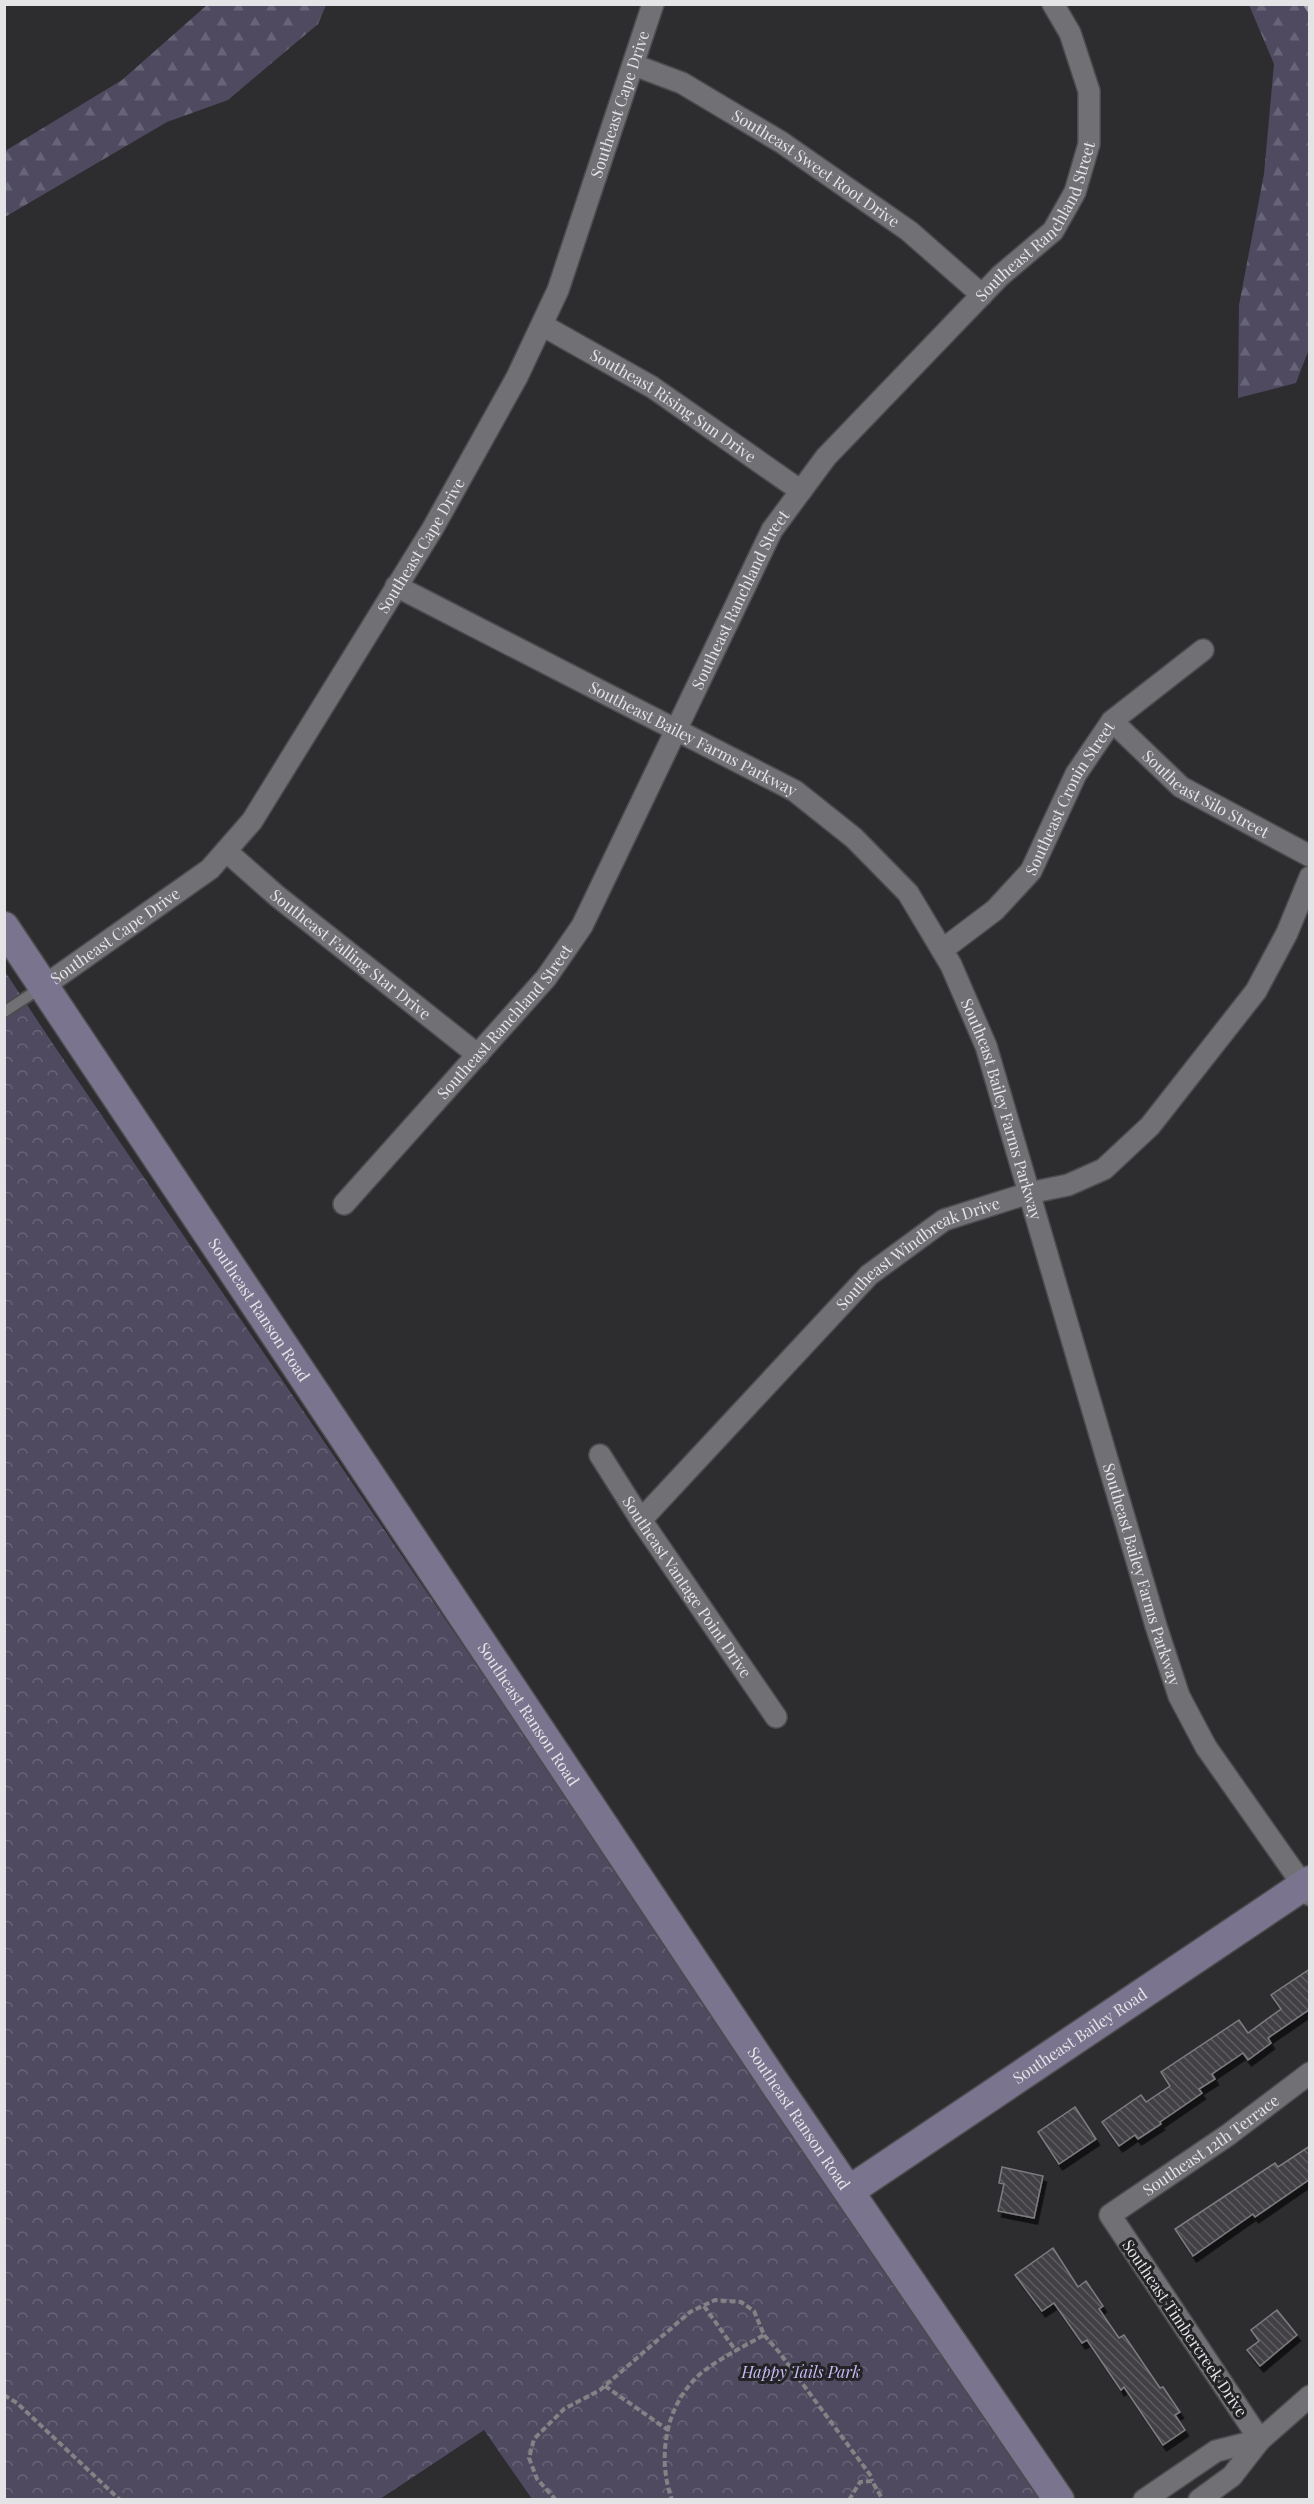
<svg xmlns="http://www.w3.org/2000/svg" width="1314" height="2504" font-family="'Playfair Display',serif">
<defs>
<pattern id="forest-firs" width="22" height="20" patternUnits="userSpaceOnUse" patternTransform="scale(1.5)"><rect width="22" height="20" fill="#4f4a60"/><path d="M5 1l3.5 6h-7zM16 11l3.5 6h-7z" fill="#686477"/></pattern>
<pattern id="park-crowns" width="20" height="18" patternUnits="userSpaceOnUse" patternTransform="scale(1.5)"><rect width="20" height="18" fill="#4f4a60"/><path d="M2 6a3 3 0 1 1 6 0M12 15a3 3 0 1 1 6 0" fill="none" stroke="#686477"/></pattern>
<pattern id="building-back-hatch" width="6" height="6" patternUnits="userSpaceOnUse" patternTransform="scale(1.5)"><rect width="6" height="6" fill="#424144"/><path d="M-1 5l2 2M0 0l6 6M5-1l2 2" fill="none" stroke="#5d5c5f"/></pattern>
<filter id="shadow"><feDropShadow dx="3.5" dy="6" stdDeviation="0" flood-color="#0009"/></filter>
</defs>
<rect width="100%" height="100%" fill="#2d2d30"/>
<!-- forest -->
<path fill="url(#forest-firs)" d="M 207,5 L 326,5 L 318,24 L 228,100 L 167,122 L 5,217 L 5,151 L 122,80 Z
M 1249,5 L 1309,5 L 1310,346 L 1296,383 L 1238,398 L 1239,305 L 1264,174 L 1274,64 Z"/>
<!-- park -->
<path fill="url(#park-crowns)" d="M 4,970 L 53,1044 L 837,2194 L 1041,2499 L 532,2499 L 484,2430 L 380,2499 L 5,2499 Z"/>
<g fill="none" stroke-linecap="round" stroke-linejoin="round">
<!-- stream -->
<path stroke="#9894ab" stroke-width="6" d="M 1306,4 L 1310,10"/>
</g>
<!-- building -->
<path fill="url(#building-back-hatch)" stroke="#7d7c80" stroke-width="1.5" filter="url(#shadow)" d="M 1310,1969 L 1310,2009 L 1268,2038 L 1271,2043 L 1248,2060 L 1243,2053 L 1212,2074 L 1215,2079 L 1199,2089 L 1202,2093 L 1160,2122 L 1161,2124 L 1138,2139 L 1135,2135 L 1119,2146 L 1102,2122 L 1141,2095 L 1146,2102 L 1170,2086 L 1161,2072 L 1239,2020 L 1248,2033 L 1281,2009 L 1271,1995 Z
M 1075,2107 L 1096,2139 L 1059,2164 L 1038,2132 Z
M 1310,2146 L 1310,2179 L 1255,2217 L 1253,2214 L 1193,2256 L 1175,2229 L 1275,2163 L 1278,2167 Z
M 1002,2167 L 1043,2176 L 1034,2218 L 998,2211 L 1004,2184 L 999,2183 Z
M 1053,2248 L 1078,2287 L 1086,2281 L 1103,2306 L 1099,2309 L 1119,2338 L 1124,2335 L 1160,2388 L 1163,2387 L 1180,2412 L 1175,2415 L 1185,2430 L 1163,2445 L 1124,2387 L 1121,2390 L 1087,2340 L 1082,2343 L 1054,2303 L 1042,2311 L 1015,2275 Z
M 1277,2310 L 1297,2335 L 1260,2366 L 1247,2350 L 1259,2341 L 1251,2330 Z"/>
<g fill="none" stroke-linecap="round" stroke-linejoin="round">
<!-- lane casing -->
<g stroke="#4c4b4e" stroke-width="14">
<path id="lane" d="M 4,1012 L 42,987"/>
</g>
<!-- street casing -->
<g stroke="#4c4b4e" stroke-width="24">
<g id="street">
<path id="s1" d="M 634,65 L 682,83 L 781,142 L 909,231 L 982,295"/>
<path id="s2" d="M 542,325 L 652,387 L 801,491"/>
<path id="s3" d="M 396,586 L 795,791 L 854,838 L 908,893 L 951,965 L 986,1046 L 1156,1626 L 1179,1696 L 1206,1747 L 1310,1895"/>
<path id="s4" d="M 1112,721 L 1181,787 L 1310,856"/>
<path id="s5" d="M 226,851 L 277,896 L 478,1055"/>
<path id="s6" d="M 942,950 L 995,910 L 1031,871 L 1076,774 L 1112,721 L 1203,650"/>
<path id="s7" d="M 44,986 L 210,869 L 252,821 L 433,528 L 517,377 L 558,290 L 653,4"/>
<path id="s8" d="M 344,1204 L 546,978 L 582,926 L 772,530 L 826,457 L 1000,276 L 1053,231 L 1075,192 L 1089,144 L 1089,91 L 1070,33 L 1053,4"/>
<path id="s9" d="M 600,1455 L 641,1520 L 776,1717"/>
<path id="s10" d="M 641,1520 L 869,1275 L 944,1220 L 1029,1193 L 1068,1185 L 1104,1169 L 1150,1126 L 1256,991 L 1287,933 L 1310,877"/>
<path id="s11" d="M 1260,2440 L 1110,2215 L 1228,2135 L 1310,2073"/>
<path d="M 1144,2500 L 1216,2451 L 1260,2440"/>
<path d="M 1199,2500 L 1232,2476 L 1260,2440 L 1310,2396"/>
</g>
</g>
<!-- secondary casing -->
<g stroke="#4c4b4e" stroke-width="33">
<g id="secondary">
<path id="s12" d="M 4,927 L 774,2082 L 1059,2500"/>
<path id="s13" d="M 849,2191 L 1310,1881"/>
</g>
</g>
<!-- path -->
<path stroke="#838385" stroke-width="4" stroke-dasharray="6 3" stroke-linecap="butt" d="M 704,2306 L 736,2351
M 764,2335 L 779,2352 L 871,2476 L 872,2481
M 605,2386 L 668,2430
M 4,2395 L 17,2403 L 120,2500
M 556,2500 L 537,2479 L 529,2458 L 534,2439 L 564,2409 L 600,2390 L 690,2312 L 715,2300 L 741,2302 L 754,2311 L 764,2335 C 744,2346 723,2357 705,2370 C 666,2400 656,2456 672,2500
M 849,2500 L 860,2482 L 872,2481 L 883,2500"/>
<!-- lane -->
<use href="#lane" stroke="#717074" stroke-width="10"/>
<!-- street -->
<use href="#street" stroke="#717074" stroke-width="21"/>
<!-- secondary -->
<use href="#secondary" stroke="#7a748e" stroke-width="30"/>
</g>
<g text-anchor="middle" stroke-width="6" stroke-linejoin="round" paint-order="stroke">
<!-- street labels -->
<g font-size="16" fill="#e4e4e6" stroke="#232326">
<text dy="6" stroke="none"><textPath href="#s7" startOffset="1076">Southeast Cape Drive</textPath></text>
<text dy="6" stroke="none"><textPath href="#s1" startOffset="210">Southeast Sweet Root Drive</textPath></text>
<text dy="6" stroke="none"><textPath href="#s8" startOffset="1215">Southeast Ranchland Street</textPath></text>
<text dy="6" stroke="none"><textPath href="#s2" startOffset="154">Southeast Rising Sun Drive</textPath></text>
<text dy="6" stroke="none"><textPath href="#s7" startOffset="590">Southeast Cape Drive</textPath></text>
<text dy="6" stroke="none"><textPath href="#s8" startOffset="729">Southeast Ranchland Street</textPath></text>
<text dy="6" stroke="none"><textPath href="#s3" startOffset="334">Southeast Bailey Farms Parkway</textPath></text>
<text dy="6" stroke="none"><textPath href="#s4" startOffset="120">Southeast Silo Street</textPath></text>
<text dy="6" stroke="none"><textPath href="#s6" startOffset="202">Southeast Cronin Street</textPath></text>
<text dy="6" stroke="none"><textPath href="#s7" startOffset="87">Southeast Cape Drive</textPath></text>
<text dy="6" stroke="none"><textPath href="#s5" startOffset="162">Southeast Falling Star Drive</textPath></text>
<text dy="6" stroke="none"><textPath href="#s8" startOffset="243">Southeast Ranchland Street</textPath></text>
<text dy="6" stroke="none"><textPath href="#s3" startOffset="838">Southeast Bailey Farms Parkway</textPath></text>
<text dy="6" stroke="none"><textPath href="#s10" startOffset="388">Southeast Windbreak Drive</textPath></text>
<text dy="6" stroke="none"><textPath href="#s12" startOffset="460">Southeast Ranson Road</textPath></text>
<text dy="6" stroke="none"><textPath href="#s3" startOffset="1324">Southeast Bailey Farms Parkway</textPath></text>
<text dy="6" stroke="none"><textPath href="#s9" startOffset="158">Southeast Vantage Point Drive</textPath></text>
<text dy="6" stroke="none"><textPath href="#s12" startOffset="946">Southeast Ranson Road</textPath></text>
<text dy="6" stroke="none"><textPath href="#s13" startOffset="278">Southeast Bailey Road</textPath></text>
<text dy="6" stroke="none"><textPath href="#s12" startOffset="1432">Southeast Ranson Road</textPath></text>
<text dy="6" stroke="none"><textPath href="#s11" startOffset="393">Southeast 12th Terrace</textPath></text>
<text transform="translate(1185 2328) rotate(56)" y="6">Southeast Timbercreek Drive</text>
</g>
<!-- park labels -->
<g font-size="16" font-style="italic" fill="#c9bcf6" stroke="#232326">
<text x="801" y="2378">Happy Tails Park</text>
</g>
</g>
<!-- border -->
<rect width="1314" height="2504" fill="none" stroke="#e4e4e6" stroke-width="12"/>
</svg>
